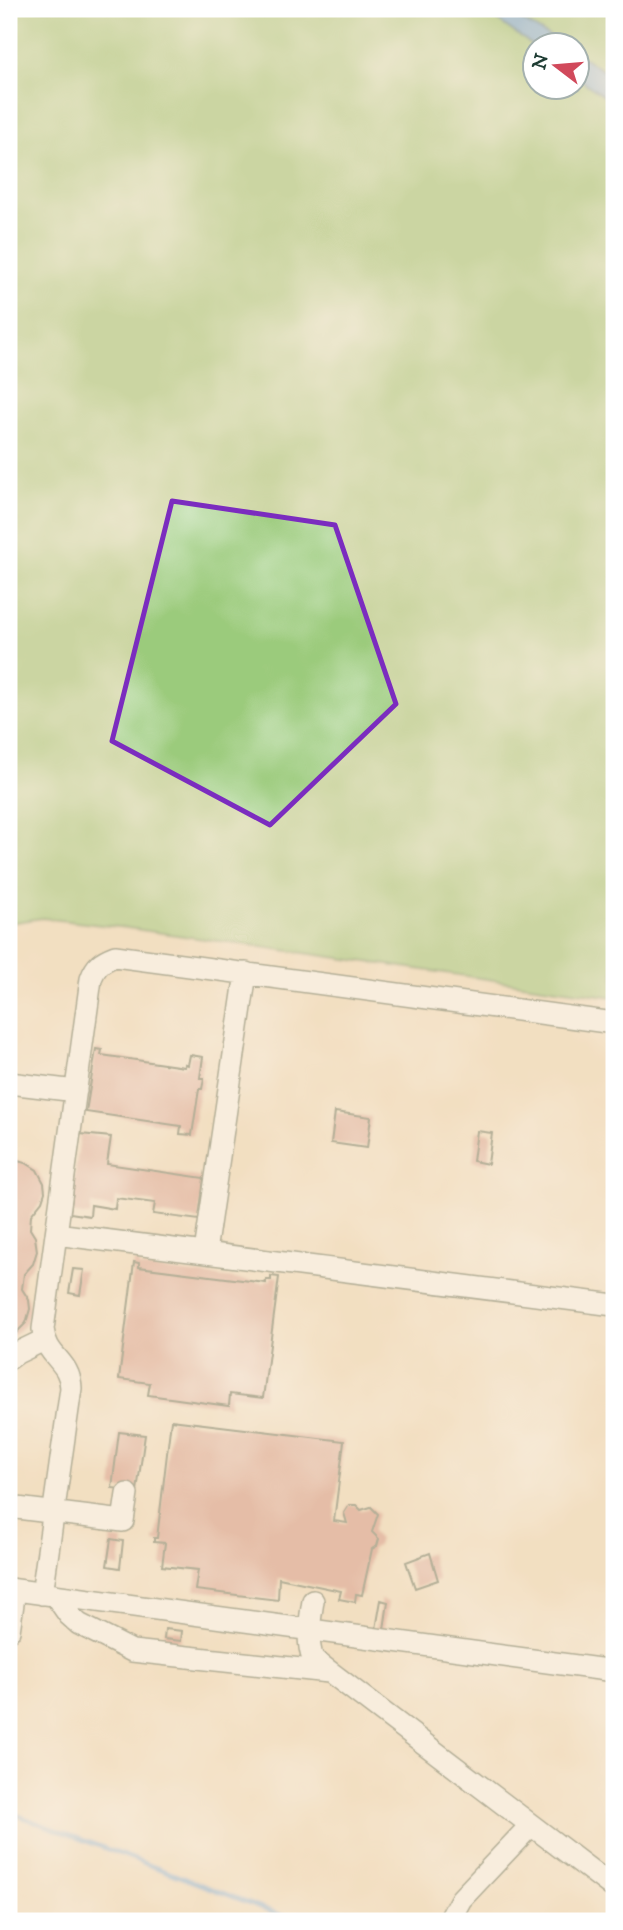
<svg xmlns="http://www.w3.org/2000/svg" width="623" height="1930" font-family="'IM FELL DW Pica',serif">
<rect width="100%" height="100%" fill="#fff"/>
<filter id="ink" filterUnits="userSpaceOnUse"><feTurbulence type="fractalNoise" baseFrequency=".0143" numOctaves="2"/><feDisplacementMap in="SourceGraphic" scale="14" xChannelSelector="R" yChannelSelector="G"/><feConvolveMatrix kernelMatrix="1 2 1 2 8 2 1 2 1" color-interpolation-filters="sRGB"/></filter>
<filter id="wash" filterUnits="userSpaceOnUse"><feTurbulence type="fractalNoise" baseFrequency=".00686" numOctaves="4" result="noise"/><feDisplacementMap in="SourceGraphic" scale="28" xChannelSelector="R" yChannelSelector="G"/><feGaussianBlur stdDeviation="1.57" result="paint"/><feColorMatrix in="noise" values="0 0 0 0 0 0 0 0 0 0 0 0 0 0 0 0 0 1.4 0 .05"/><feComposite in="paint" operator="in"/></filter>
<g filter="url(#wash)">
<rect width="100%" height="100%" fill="#f2dfc1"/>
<!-- green -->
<path fill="#9bcb7b" stroke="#5d8458" stroke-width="2" d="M 9,9 L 482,9 L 535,47 L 536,88 L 578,88 L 578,78 L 614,103 L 614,997 L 127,928 L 42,918 L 9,923 Z
M 502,9 L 614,9 L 614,78 L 578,54 L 578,46 L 564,45 Z"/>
<!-- water -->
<path fill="#6da9de" stroke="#467389" stroke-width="2" d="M 482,9 L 502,9 L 564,45 L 536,46 L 535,47 Z
M 578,54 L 614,78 L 614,103 L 578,78 Z"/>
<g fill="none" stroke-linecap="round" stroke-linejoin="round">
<!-- stream -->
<path stroke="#6da9de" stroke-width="4.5" d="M 9,1812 L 297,1921"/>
</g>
<g id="blocks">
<!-- building -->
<path fill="#d59587" d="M 96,1049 L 102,1050 L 101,1055 L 185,1067 L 185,1064 L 188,1065 L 190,1055 L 203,1057 L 200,1078 L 204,1078 L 202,1089 L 199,1089 L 192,1135 L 180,1134 L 181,1126 L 86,1112 Z
M 335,1112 L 371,1117 L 367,1148 L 331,1143 Z
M 477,1131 L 492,1133 L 488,1164 L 473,1161 Z
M 80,1134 L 111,1137 L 107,1164 L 204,1178 L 199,1220 L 153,1214 L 155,1203 L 116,1198 L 115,1209 L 91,1205 L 90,1216 L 70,1213 Z
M 17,1161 L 26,1163 L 37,1170 L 44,1183 L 45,1192 L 42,1201 L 31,1215 L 30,1229 L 35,1237 L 37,1251 L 33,1264 L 24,1274 L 22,1289 L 29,1300 L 30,1309 L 26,1323 L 9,1340 L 9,1162 Z
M 134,1262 L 139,1263 L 139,1267 L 266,1283 L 266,1280 L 271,1280 L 271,1276 L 279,1277 L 263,1398 L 230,1394 L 229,1406 L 148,1395 L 150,1383 L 119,1379 Z
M 73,1269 L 84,1270 L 80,1295 L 69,1293 Z
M 171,1420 L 344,1441 L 334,1521 L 347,1523 L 344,1513 L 349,1505 L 356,1505 L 361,1510 L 371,1507 L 378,1514 L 372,1532 L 379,1539 L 377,1546 L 372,1549 L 362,1595 L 356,1594 L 355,1602 L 339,1599 L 341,1591 L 279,1578 L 278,1600 L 195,1590 L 198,1570 L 162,1566 L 165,1543 L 154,1542 L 154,1538 L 157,1538 Z
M 119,1432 L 145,1435 L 137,1491 L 112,1488 Z
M 111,1539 L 123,1541 L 120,1568 L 107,1566 Z
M 430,1553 L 438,1580 L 415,1588 L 406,1562 Z
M 381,1600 L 388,1602 L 384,1630 L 376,1629 Z
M 165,1629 L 182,1631 L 181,1641 L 164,1639 Z"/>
</g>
</g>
<g filter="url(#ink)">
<use href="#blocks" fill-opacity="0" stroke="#697665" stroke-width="2"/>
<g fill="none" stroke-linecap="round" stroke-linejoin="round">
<!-- minor casing -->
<g stroke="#697665" stroke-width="24">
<path id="minor" d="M 9,1083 L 76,1091
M 56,1234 L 614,1305
M 205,1252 L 246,973
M 9,1359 L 17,1353 L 44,1340
M 9,1507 L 123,1521 L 127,1494
M 9,1589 L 614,1671
M 42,1594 L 71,1388 C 70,1360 46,1358 43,1329 L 91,979 C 96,965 102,961 115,956 L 614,1023
M 55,1595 L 69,1615 L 79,1624 L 132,1651 L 329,1672
M 313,1601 C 310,1621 306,1640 313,1659 L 614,1888
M 9,1631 L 15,1590
M 449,1921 L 461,1899 L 531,1825"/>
</g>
<!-- minor -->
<use href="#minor" stroke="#fff" stroke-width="21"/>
</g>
</g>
<!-- marked area -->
<path d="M0 0H623V1930H0ZM 172,501 L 335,525 L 396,704 L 270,825 L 112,741 Z" fill="#f2dfc1" fill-opacity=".55" fill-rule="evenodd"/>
<path fill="none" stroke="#7b2cbf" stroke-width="5" stroke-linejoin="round" d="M 172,501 L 335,525 L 396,704 L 270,825 L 112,741 Z"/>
<!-- margin -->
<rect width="623" height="1930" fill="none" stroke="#fff" stroke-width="35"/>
<!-- north arrow -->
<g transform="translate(556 66) rotate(286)"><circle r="33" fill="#ffffff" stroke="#a5b1ae" stroke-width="2"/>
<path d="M0-5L12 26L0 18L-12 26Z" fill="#d1495b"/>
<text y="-10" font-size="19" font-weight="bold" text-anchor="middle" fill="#1f3d34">N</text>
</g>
</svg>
